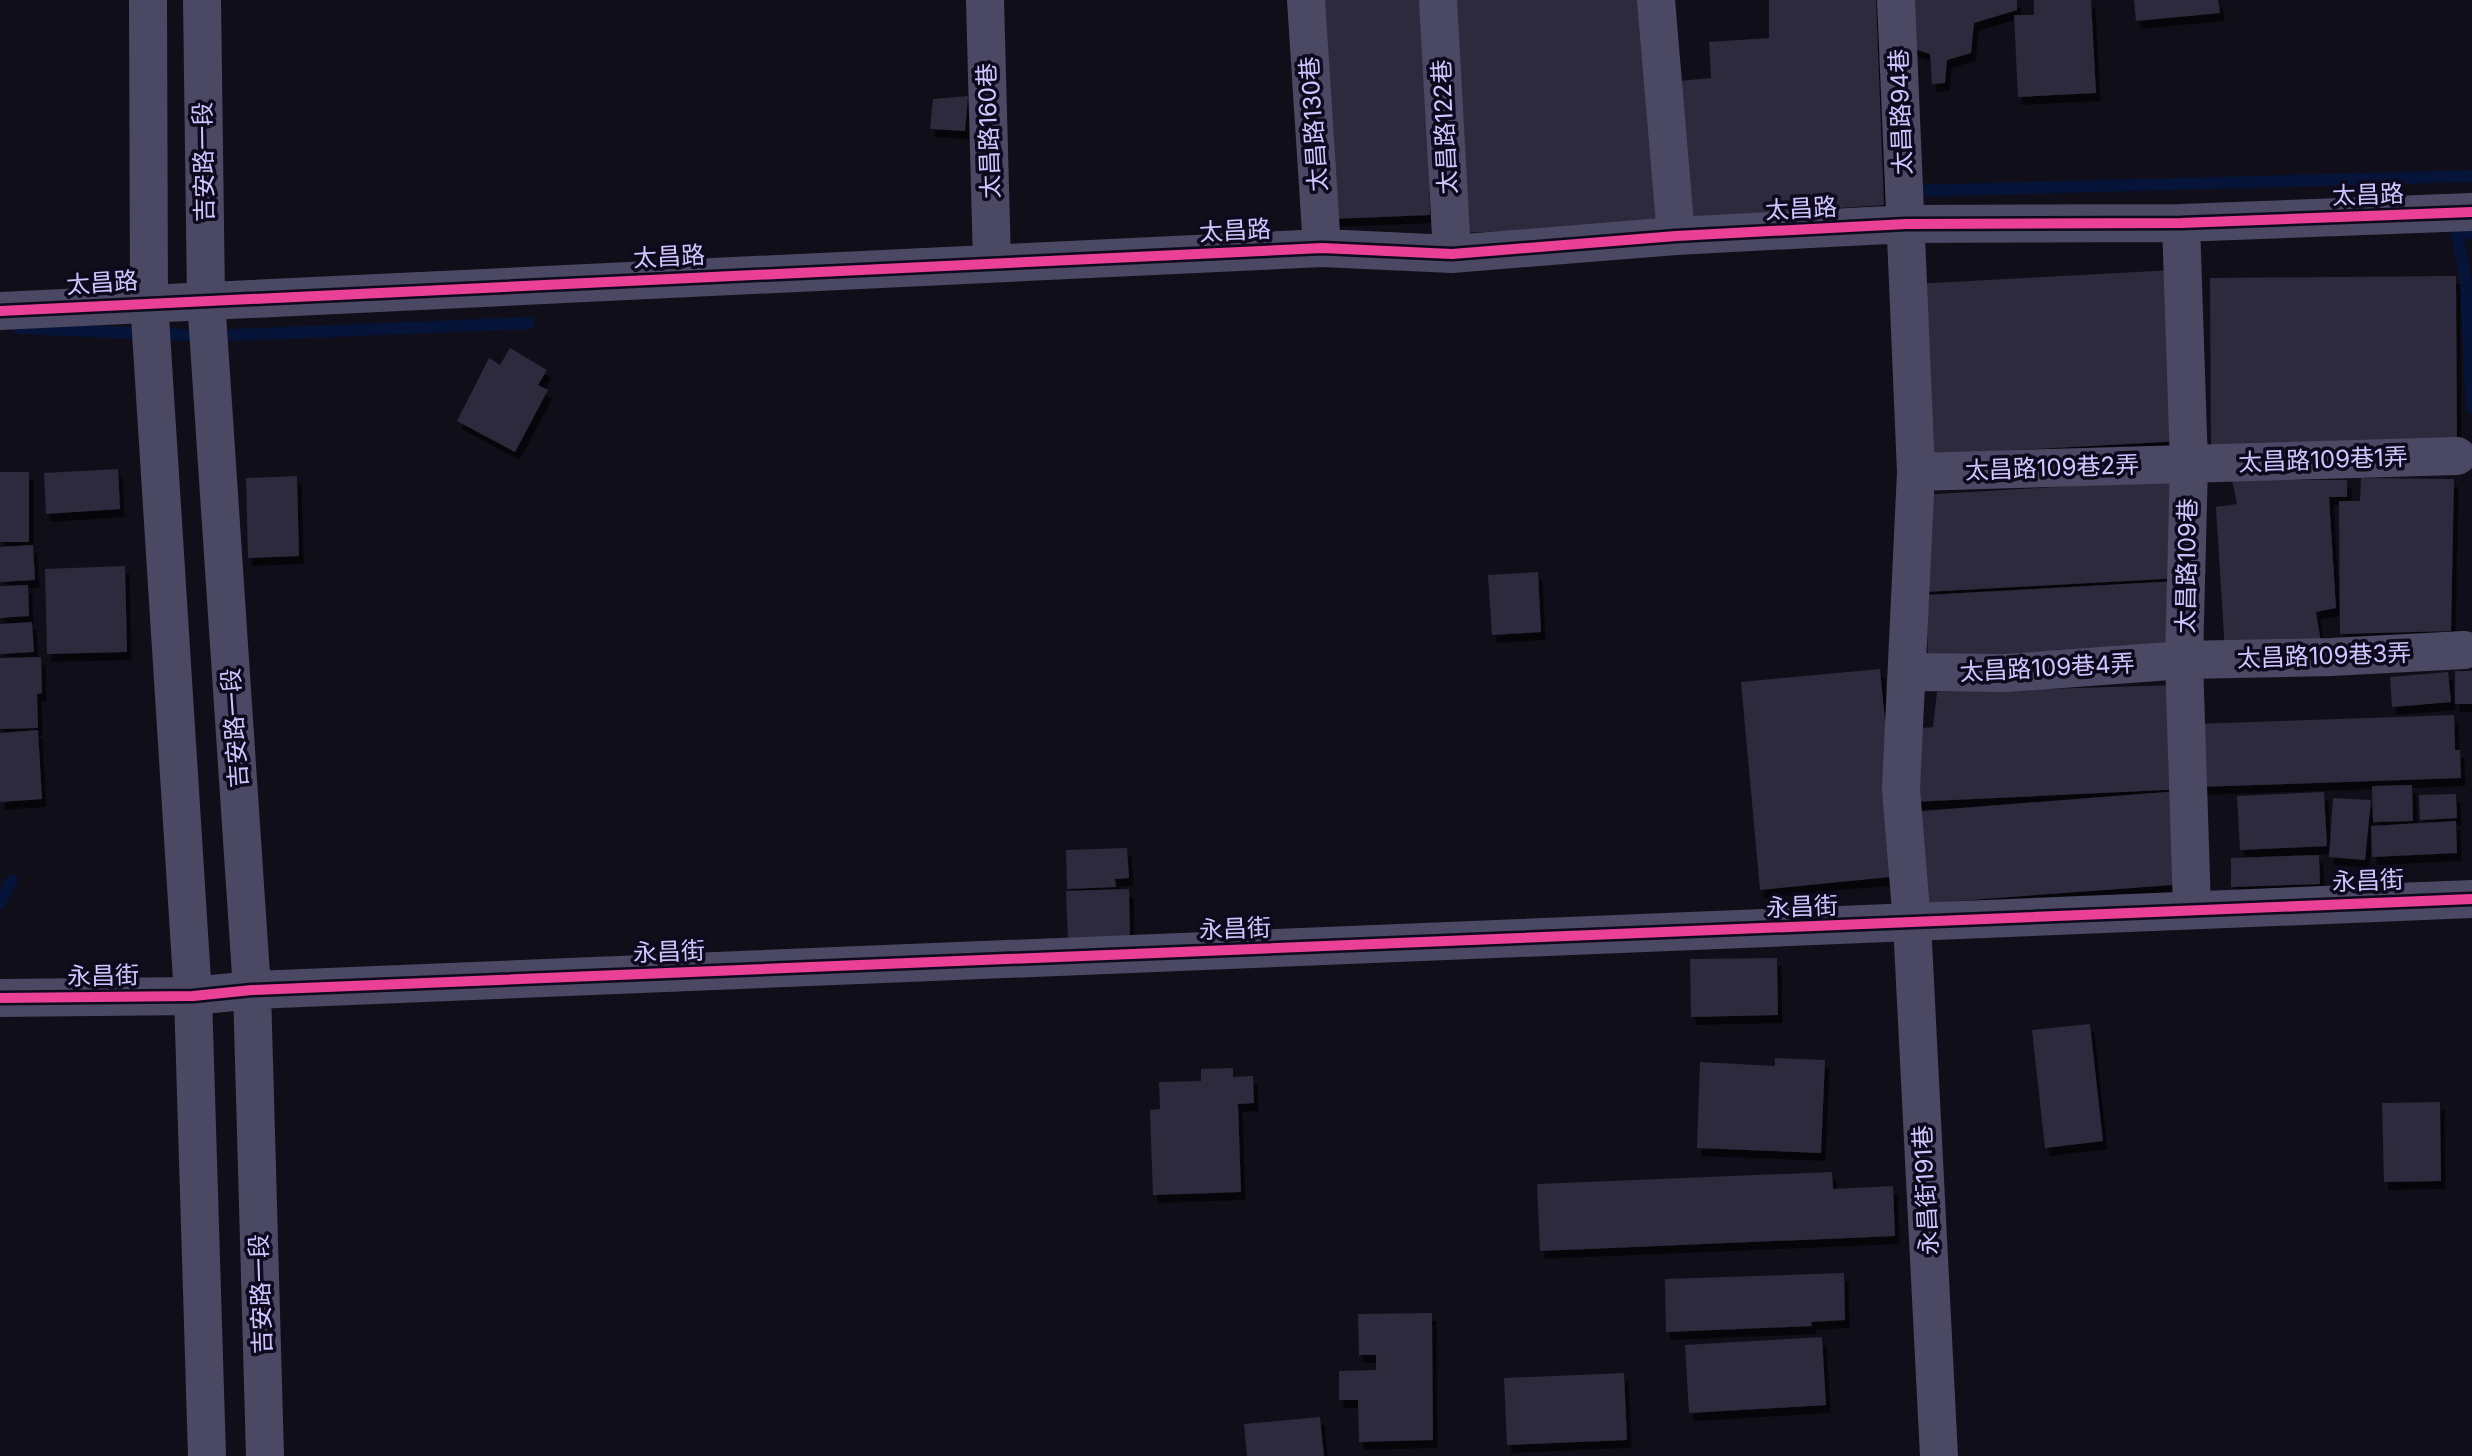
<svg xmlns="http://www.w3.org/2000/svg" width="2472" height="1456" font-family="Inter,'Noto Sans TC',sans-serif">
<defs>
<filter id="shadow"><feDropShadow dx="4.5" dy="8" stdDeviation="0" flood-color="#0009"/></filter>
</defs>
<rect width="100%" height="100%" fill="#100e18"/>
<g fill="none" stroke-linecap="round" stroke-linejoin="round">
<!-- stream -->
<path stroke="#051438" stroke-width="12" d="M 1911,191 L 2472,176
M 2472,233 L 2457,234 L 2465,276 L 2472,408
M 18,328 L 209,336 L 529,323
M 0,903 L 12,880"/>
</g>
<!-- building -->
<path fill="#2e2a3c" filter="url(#shadow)" d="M 1324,0 L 1423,0 L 1430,215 L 1332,219 Z
M 1449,0 L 1646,0 L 1661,225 L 1457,233 Z
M 1769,0 L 1876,0 L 1884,205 L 1687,218 L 1679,81 L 1711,78 L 1709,42 L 1769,38 Z
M 1907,0 L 2017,0 L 2017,10 L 1974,23 L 1971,53 L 1947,60 L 1945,83 L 1932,84 L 1930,54 L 1911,48 Z
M 2034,0 L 2091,0 L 2096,93 L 2018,97 L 2014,15 L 2034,15 Z
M 2134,0 L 2218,0 L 2220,13 L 2136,21 Z
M 968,96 L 965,131 L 930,129 L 933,99 Z
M 2174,270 L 2182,441 L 1922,455 L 1914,284 Z
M 2456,276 L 2457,450 L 2211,452 L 2210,278 Z
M 510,348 L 547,370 L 538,385 L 548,390 L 515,452 L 457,421 L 489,358 L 500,365 Z
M 118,469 L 120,509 L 46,514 L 44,473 Z
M 0,472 L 29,472 L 29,542 L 0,542 Z
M 297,476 L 299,556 L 248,558 L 246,478 Z
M 2361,478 L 2454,479 L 2451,631 L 2340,634 L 2339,501 L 2360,501 Z
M 2176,480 L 2181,578 L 1924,592 L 1919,495 Z
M 2232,480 L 2347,480 L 2347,497 L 2329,497 L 2336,608 L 2316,612 L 2322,648 L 2225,651 L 2216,507 L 2237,504 Z
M 33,545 L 35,580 L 0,582 L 0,547 Z
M 125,566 L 127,652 L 47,654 L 45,569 Z
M 1538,572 L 1541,632 L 1492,635 L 1488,575 Z
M 2178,581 L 2181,651 L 1928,658 L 1926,595 Z
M 28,585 L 29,616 L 0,618 L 0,586 Z
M 32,622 L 34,652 L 0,654 L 0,624 Z
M 41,657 L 42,693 L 37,694 L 38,728 L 0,729 L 0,658 Z
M 1880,669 L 1900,876 L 1760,890 L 1741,682 Z
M 2455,671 L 2472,671 L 2472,704 L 2455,704 Z
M 2448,672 L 2451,702 L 2392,707 L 2390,677 Z
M 2181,685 L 2186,789 L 1910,802 L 1912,729 L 1933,727 L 1937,692 Z
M 2454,715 L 2455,750 L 2460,750 L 2461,778 L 2196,787 L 2195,724 Z
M 38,730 L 42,799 L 0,802 L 0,733 Z
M 2412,785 L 2413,821 L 2373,822 L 2372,786 Z
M 2179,791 L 2185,884 L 1917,904 L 1911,812 Z
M 2324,792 L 2327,846 L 2240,850 L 2237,796 Z
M 2456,794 L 2457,818 L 2420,820 L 2419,795 Z
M 2333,798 L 2371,800 L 2365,860 L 2329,857 Z
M 2456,821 L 2457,853 L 2372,857 L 2371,826 Z
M 1127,848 L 1129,878 L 1115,879 L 1116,887 L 1067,889 L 1066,850 Z
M 2319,855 L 2320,884 L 2231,887 L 2231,858 Z
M 1129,889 L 1130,938 L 1068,940 L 1066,891 Z
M 1777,958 L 1778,1015 L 1691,1017 L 1690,959 Z
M 2090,1024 L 2103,1141 L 2045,1148 L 2032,1030 Z
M 1775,1058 L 1825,1060 L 1821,1153 L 1697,1148 L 1700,1062 L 1775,1066 Z
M 1233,1068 L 1233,1077 L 1253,1076 L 1254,1103 L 1238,1104 L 1241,1192 L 1153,1195 L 1150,1110 L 1160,1109 L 1159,1082 L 1201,1081 L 1201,1069 Z
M 2440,1102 L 2441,1181 L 2384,1182 L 2382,1103 Z
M 1832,1172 L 1833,1189 L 1893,1186 L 1895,1236 L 1540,1251 L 1537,1184 Z
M 1844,1273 L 1845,1320 L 1811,1322 L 1812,1326 L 1666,1332 L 1665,1279 Z
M 1432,1313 L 1433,1440 L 1359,1442 L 1358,1400 L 1339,1400 L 1339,1371 L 1376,1370 L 1376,1355 L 1359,1355 L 1358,1314 Z
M 1822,1337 L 1826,1405 L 1689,1413 L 1685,1345 Z
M 1624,1373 L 1627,1440 L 1507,1445 L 1504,1378 Z
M 1320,1417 L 1324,1456 L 1247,1456 L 1244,1424 Z"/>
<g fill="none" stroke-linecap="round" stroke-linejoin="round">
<!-- minor -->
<path stroke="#4a4862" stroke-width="38" d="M 148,0 L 149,301 L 193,996 L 207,1456
M 202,0 L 206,299 L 252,990 L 265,1456
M 985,0 L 992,263
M 1306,0 L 1322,248
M 1438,0 L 1452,254
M 1656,0 L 1676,236
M 1896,0 L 1916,472 L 1901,789 L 1912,923 L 1939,1456
M 2181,223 L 2189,464 L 2184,660 L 2192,908
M 0,311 L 1322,248 L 1452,254 L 1676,236 L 1906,224 L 2181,223 L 2472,212
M 1916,472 L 2457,456
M 1909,672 L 2007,673 L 2184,660 L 2331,657 L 2464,650
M 0,998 L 193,996 L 252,990 L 2472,899"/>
<!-- cycleway casing -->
<g stroke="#0e091d" stroke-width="15">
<path id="cycleway" d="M 0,311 L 1322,248 L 1452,254 L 1676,236 L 1906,224 L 2181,223 L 2472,212
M 0,998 L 193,996 L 252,990 L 2472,899"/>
</g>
<!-- cycleway -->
<use href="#cycleway" stroke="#ea4096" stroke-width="10"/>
</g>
<g text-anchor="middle" stroke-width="7" stroke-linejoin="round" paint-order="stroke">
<!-- street labels -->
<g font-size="24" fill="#cfc5ff" stroke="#0e091d">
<text transform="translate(1901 112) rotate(-92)" y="8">太昌路94巷</text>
<text transform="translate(1314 124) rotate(-94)" y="8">太昌路130巷</text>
<text transform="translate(1445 127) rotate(-93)" y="8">太昌路122巷</text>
<text transform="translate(989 131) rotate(-92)" y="8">太昌路160巷</text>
<text transform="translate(204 162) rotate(-91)" y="8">吉安路一段</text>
<text transform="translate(2368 195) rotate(-2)" y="8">太昌路</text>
<text transform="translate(1801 209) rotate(-3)" y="8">太昌路</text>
<text transform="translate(1235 231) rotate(-3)" y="8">太昌路</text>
<text transform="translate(669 257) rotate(-3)" y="8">太昌路</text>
<text transform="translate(102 283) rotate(-4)" y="8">太昌路</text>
<text transform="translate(2323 460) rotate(-2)" y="8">太昌路109巷1弄</text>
<text transform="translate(2052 468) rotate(-2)" y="8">太昌路109巷2弄</text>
<text transform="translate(2187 566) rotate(-89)" y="8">太昌路109巷</text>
<text transform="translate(2324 656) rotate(-2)" y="8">太昌路109巷3弄</text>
<text transform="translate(2047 668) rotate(-3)" y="8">太昌路109巷4弄</text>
<text transform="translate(235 728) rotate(-94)" y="8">吉安路一段</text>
<text transform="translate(2368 881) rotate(-2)" y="8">永昌街</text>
<text transform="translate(1802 907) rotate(-2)" y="8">永昌街</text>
<text transform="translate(1235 929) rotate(-2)" y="8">永昌街</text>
<text transform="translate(669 952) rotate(-2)" y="8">永昌街</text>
<text transform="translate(103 976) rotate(-1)" y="8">永昌街</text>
<text transform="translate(1926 1190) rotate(-93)" y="8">永昌街191巷</text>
<text transform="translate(261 1294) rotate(-92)" y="8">吉安路一段</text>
</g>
</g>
</svg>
